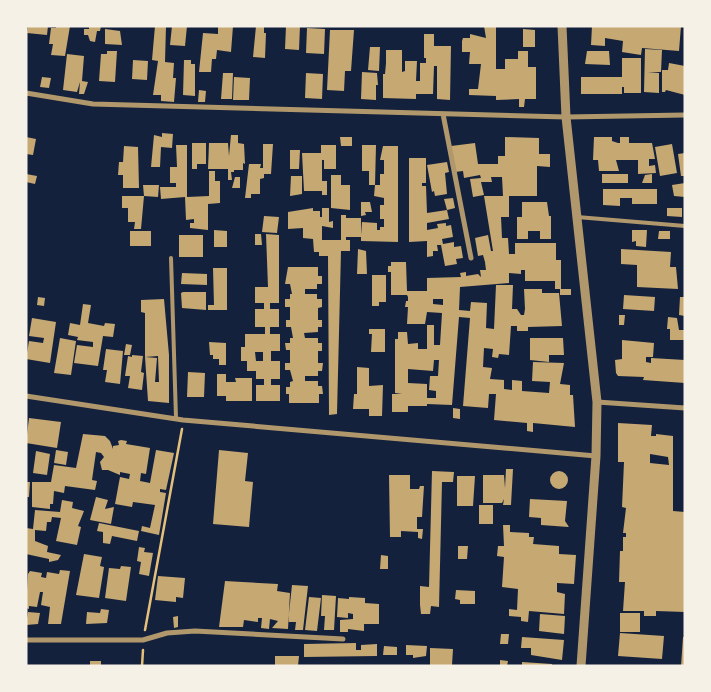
<svg xmlns="http://www.w3.org/2000/svg" width="711" height="692" font-family="Inter,sans-serif">
<rect width="100%" height="100%" fill="#14213d"/>
<!-- building -->
<path fill="#c6a872" fill-rule="evenodd" d="M 28,26 L 48,26 L 47,35 L 27,33 Z
M 56,26 L 70,26 L 65,56 L 51,55 L 53,44 L 49,44 L 51,28 L 56,28 Z
M 89,26 L 101,26 L 100,31 L 97,31 L 95,42 L 90,41 L 88,35 L 84,35 L 84,29 L 89,29 Z
M 155,26 L 166,26 L 165,62 L 174,63 L 173,78 L 176,78 L 174,102 L 161,101 L 161,95 L 153,95 L 158,61 L 152,60 Z
M 172,26 L 187,26 L 185,46 L 170,45 Z
M 218,26 L 233,26 L 231,52 L 217,50 L 216,59 L 212,59 L 211,72 L 199,72 L 203,33 L 218,34 Z
M 256,26 L 264,26 L 264,33 L 266,33 L 265,58 L 253,57 Z
M 286,26 L 300,26 L 299,50 L 285,49 Z
M 484,26 L 496,26 L 496,69 L 505,69 L 505,59 L 518,59 L 518,51 L 528,51 L 528,67 L 536,67 L 536,99 L 525,99 L 524,107 L 519,107 L 519,99 L 496,100 L 496,96 L 469,95 L 469,89 L 478,89 L 481,64 L 469,64 L 470,52 L 462,52 L 462,41 L 463,38 L 470,38 L 470,34 L 486,38 Z
M 592,26 L 681,26 L 679,51 L 642,48 L 641,55 L 622,52 L 623,41 L 605,38 L 605,46 L 591,45 Z
M 307,28 L 325,29 L 324,54 L 306,53 Z
M 105,29 L 120,31 L 122,45 L 105,44 Z
M 523,29 L 535,30 L 535,47 L 523,47 Z
M 330,30 L 354,30 L 351,71 L 345,71 L 344,91 L 327,90 Z
M 424,34 L 434,34 L 434,46 L 451,46 L 450,100 L 437,99 L 437,66 L 434,66 L 433,94 L 416,94 L 416,99 L 383,98 L 383,74 L 385,74 L 386,63 L 386,50 L 402,50 L 402,72 L 405,71 L 405,61 L 417,61 L 416,81 L 420,81 L 420,63 L 426,63 L 426,58 L 424,58 Z
M 370,47 L 380,47 L 379,71 L 368,70 Z
M 645,49 L 662,50 L 661,72 L 648,72 L 659,73 L 659,93 L 644,92 Z
M 107,51 L 117,51 L 115,82 L 99,81 L 101,54 L 107,54 Z
M 587,51 L 609,51 L 610,65 L 585,64 Z
M 67,54 L 84,56 L 82,81 L 88,82 L 84,94 L 79,94 L 80,82 L 77,92 L 63,90 Z
M 622,58 L 641,58 L 641,93 L 624,93 L 624,87 L 622,87 L 622,94 L 581,94 L 581,77 L 622,77 Z
M 133,60 L 148,61 L 147,80 L 132,79 Z
M 184,60 L 191,60 L 191,64 L 195,64 L 195,96 L 183,95 Z
M 669,63 L 685,66 L 685,95 L 666,90 L 665,92 L 662,92 L 662,70 L 668,70 Z
M 362,72 L 377,73 L 378,85 L 376,85 L 376,100 L 361,99 Z
M 223,73 L 233,73 L 232,99 L 221,99 Z
M 306,73 L 323,74 L 322,99 L 305,98 Z
M 42,77 L 51,78 L 49,88 L 40,87 Z
M 234,77 L 250,78 L 249,100 L 233,100 Z
M 199,90 L 206,91 L 205,102 L 198,102 Z
M 162,133 L 173,134 L 172,148 L 161,147 L 160,167 L 151,167 L 154,135 L 162,137 Z
M 231,135 L 238,135 L 238,143 L 244,144 L 245,164 L 243,163 L 243,170 L 234,170 L 234,172 L 231,172 L 232,180 L 228,180 L 228,169 L 208,169 L 209,143 L 228,143 L 229,156 Z
M 26,137 L 36,139 L 33,155 L 26,154 Z
M 340,137 L 352,137 L 352,146 L 341,146 Z
M 505,137 L 539,138 L 539,154 L 550,154 L 550,167 L 537,166 L 537,196 L 509,196 L 509,217 L 501,217 L 502,238 L 508,238 L 509,254 L 515,254 L 515,243 L 556,243 L 556,260 L 561,260 L 561,289 L 571,289 L 571,295 L 560,295 L 560,289 L 555,289 L 555,281 L 525,281 L 525,270 L 521,270 L 521,274 L 509,273 L 509,283 L 460,287 L 459,310 L 470,311 L 471,302 L 487,303 L 486,328 L 494,329 L 496,285 L 513,285 L 512,309 L 517,309 L 521,315 L 524,315 L 525,309 L 524,289 L 542,289 L 542,293 L 559,293 L 562,326 L 528,327 L 528,331 L 517,331 L 517,326 L 511,326 L 509,355 L 499,354 L 498,358 L 492,357 L 493,349 L 484,348 L 483,367 L 492,368 L 490,379 L 504,380 L 504,389 L 512,390 L 512,380 L 522,381 L 522,391 L 549,393 L 550,382 L 532,381 L 533,362 L 564,363 L 560,384 L 570,385 L 570,395 L 573,395 L 575,427 L 533,423 L 533,432 L 527,431 L 527,423 L 494,420 L 496,394 L 489,394 L 488,408 L 463,406 L 470,318 L 459,317 L 452,405 L 427,404 L 427,406 L 408,406 L 408,412 L 392,412 L 392,394 L 402,394 L 395,393 L 395,339 L 398,339 L 398,332 L 407,332 L 408,344 L 418,343 L 418,349 L 427,349 L 427,325 L 434,325 L 434,345 L 440,345 L 442,313 L 427,312 L 425,324 L 407,324 L 408,307 L 405,307 L 406,301 L 408,301 L 408,297 L 407,295 L 391,295 L 391,272 L 388,272 L 388,266 L 391,266 L 391,262 L 406,262 L 407,291 L 427,291 L 427,278 L 461,277 L 460,273 L 466,272 L 466,276 L 478,274 L 481,277 L 480,270 L 486,270 L 485,262 L 483,255 L 478,256 L 475,238 L 488,235 L 491,251 L 493,251 L 484,196 L 503,196 L 502,177 L 491,177 L 492,182 L 481,182 L 484,195 L 473,197 L 470,179 L 481,178 L 480,175 L 464,178 L 463,171 L 455,172 L 451,146 L 475,143 L 478,164 L 498,164 L 498,156 L 505,156 ZM 433,299 L 443,299 L 443,305 L 433,304 ZM 434,360 L 439,360 L 438,376 L 430,376 L 429,390 L 436,391 L 436,398 L 427,398 L 427,384 L 408,383 L 408,369 L 433,371 Z
M 594,137 L 612,137 L 612,141 L 618,143 L 620,143 L 620,137 L 629,137 L 629,143 L 652,143 L 655,159 L 649,159 L 649,166 L 655,165 L 656,173 L 638,174 L 638,160 L 616,160 L 619,171 L 599,171 L 598,160 L 593,160 Z
M 192,143 L 206,143 L 206,164 L 197,164 L 197,169 L 192,169 Z
M 263,144 L 273,144 L 271,174 L 264,174 L 264,178 L 260,179 L 260,194 L 251,194 L 251,198 L 245,198 L 249,164 L 261,164 L 260,168 L 263,168 Z
M 672,144 L 677,173 L 660,176 L 655,147 Z
M 176,145 L 187,145 L 187,197 L 209,196 L 209,171 L 215,171 L 215,181 L 220,181 L 220,203 L 208,204 L 208,230 L 190,228 L 190,223 L 194,223 L 194,219 L 186,220 L 185,197 L 161,199 L 160,187 L 176,187 L 176,183 L 170,183 L 170,167 L 177,167 Z
M 321,145 L 336,145 L 336,169 L 324,169 L 324,160 L 322,160 L 322,181 L 327,181 L 327,195 L 322,195 L 322,191 L 304,191 L 302,153 L 321,153 Z
M 362,145 L 376,145 L 375,185 L 380,185 L 380,174 L 384,174 L 384,160 L 380,160 L 383,146 L 398,146 L 398,242 L 361,241 L 361,237 L 346,237 L 346,240 L 350,240 L 350,251 L 341,251 L 337,414 L 329,415 L 328,256 L 319,256 L 319,252 L 314,252 L 313,239 L 303,238 L 303,228 L 288,229 L 288,212 L 313,208 L 313,211 L 320,211 L 320,217 L 322,217 L 322,208 L 329,208 L 329,222 L 333,221 L 333,228 L 322,226 L 322,240 L 341,240 L 341,215 L 346,215 L 346,218 L 361,218 L 361,235 L 362,222 L 377,223 L 377,230 L 380,230 L 380,227 L 384,227 L 384,219 L 380,219 L 380,205 L 384,205 L 384,198 L 374,196 L 375,185 L 369,185 L 369,171 L 362,171 Z
M 124,146 L 138,147 L 139,188 L 123,188 L 123,175 L 118,175 L 119,162 L 123,162 Z
M 290,150 L 300,150 L 299,169 L 290,169 Z
M 685,153 L 685,176 L 681,176 L 678,154 Z
M 409,158 L 426,158 L 426,183 L 422,183 L 422,186 L 426,186 L 427,213 L 447,210 L 444,199 L 453,198 L 455,208 L 447,210 L 449,219 L 427,223 L 427,230 L 438,228 L 437,224 L 446,223 L 446,226 L 451,225 L 453,237 L 442,239 L 443,244 L 454,242 L 454,247 L 461,246 L 463,258 L 456,259 L 457,264 L 445,266 L 441,245 L 437,245 L 438,251 L 433,251 L 433,256 L 427,257 L 427,241 L 409,242 Z
M 447,162 L 449,172 L 445,173 L 447,194 L 435,196 L 434,191 L 432,192 L 427,165 Z
M 26,174 L 37,176 L 35,184 L 26,182 Z
M 602,174 L 628,174 L 628,183 L 602,183 Z
M 652,174 L 652,183 L 642,183 L 645,175 Z
M 331,175 L 341,175 L 341,185 L 350,185 L 350,210 L 331,208 Z
M 291,176 L 302,176 L 302,194 L 290,196 Z
M 235,177 L 240,177 L 240,188 L 232,188 Z
M 685,183 L 685,197 L 674,196 L 672,185 Z
M 143,185 L 159,185 L 158,197 L 144,196 L 141,229 L 134,229 L 135,222 L 128,222 L 128,208 L 122,208 L 122,196 L 144,196 Z
M 603,189 L 657,189 L 657,204 L 632,204 L 632,198 L 620,198 L 620,206 L 603,205 Z
M 361,202 L 370,202 L 372,212 L 365,212 L 366,215 L 361,216 Z
M 522,202 L 547,202 L 549,216 L 551,216 L 551,239 L 540,239 L 540,231 L 528,231 L 528,239 L 517,239 L 517,217 L 522,217 Z
M 667,208 L 682,208 L 682,217 L 667,216 Z
M 264,216 L 279,217 L 277,233 L 262,232 Z
M 214,230 L 227,231 L 227,247 L 214,247 Z
M 632,230 L 647,230 L 646,247 L 636,246 L 636,241 L 632,242 Z
M 130,231 L 151,231 L 151,246 L 130,246 Z
M 659,231 L 670,231 L 670,239 L 658,239 Z
M 255,234 L 261,234 L 262,245 L 255,245 Z
M 266,234 L 279,235 L 279,303 L 270,303 L 270,309 L 279,309 L 279,327 L 270,327 L 270,334 L 280,334 L 280,351 L 271,351 L 271,361 L 280,361 L 280,379 L 271,379 L 271,385 L 280,385 L 280,401 L 256,401 L 256,385 L 264,385 L 264,379 L 256,379 L 256,371 L 247,371 L 247,361 L 241,361 L 241,347 L 245,347 L 245,334 L 265,334 L 265,327 L 255,327 L 255,309 L 264,309 L 264,303 L 255,303 L 255,287 L 268,287 ZM 255,352 L 263,352 L 263,361 L 256,361 Z
M 179,235 L 203,235 L 203,257 L 179,257 Z
M 358,249 L 366,251 L 367,274 L 357,274 Z
M 621,249 L 671,252 L 670,267 L 676,267 L 678,289 L 637,287 L 637,265 L 621,264 Z
M 288,267 L 318,267 L 318,276 L 322,276 L 322,284 L 317,284 L 317,289 L 305,289 L 305,294 L 317,294 L 317,299 L 322,299 L 322,307 L 318,308 L 318,320 L 322,320 L 322,327 L 318,327 L 318,332 L 304,333 L 305,338 L 318,338 L 318,343 L 322,343 L 322,351 L 318,351 L 318,363 L 323,363 L 322,371 L 318,371 L 318,376 L 305,376 L 305,381 L 318,381 L 318,386 L 322,386 L 323,394 L 319,394 L 319,403 L 289,403 L 289,394 L 286,394 L 286,387 L 290,387 L 290,382 L 293,381 L 290,370 L 285,370 L 285,363 L 290,363 L 290,350 L 286,350 L 285,343 L 290,343 L 290,338 L 293,338 L 291,327 L 286,327 L 286,320 L 290,320 L 290,307 L 285,307 L 285,299 L 290,299 L 290,294 L 292,294 L 290,284 L 285,284 Z
M 213,268 L 227,268 L 227,310 L 208,310 L 208,305 L 214,305 Z
M 182,273 L 207,274 L 207,285 L 181,284 Z
M 372,275 L 386,275 L 386,302 L 379,302 L 379,306 L 372,306 Z
M 183,292 L 206,292 L 206,310 L 182,308 L 181,293 Z
M 624,295 L 655,297 L 654,311 L 623,309 Z
M 38,297 L 45,298 L 44,306 L 37,305 Z
M 680,297 L 685,297 L 685,316 L 679,315 Z
M 164,299 L 169,355 L 169,403 L 148,401 L 145,357 L 157,358 L 155,382 L 159,382 L 158,356 L 145,357 L 145,313 L 141,312 L 141,300 Z
M 83,304 L 91,305 L 88,323 L 104,326 L 105,323 L 115,324 L 113,337 L 103,336 L 98,366 L 74,363 L 77,345 L 93,347 L 93,342 L 77,340 L 78,337 L 68,335 L 70,323 L 80,325 Z
M 619,315 L 625,315 L 624,325 L 619,325 Z
M 668,317 L 677,318 L 679,330 L 685,330 L 685,340 L 670,340 L 670,329 L 667,329 Z
M 32,318 L 56,322 L 50,363 L 26,359 L 29,341 L 43,343 L 44,338 L 29,336 Z
M 369,329 L 385,329 L 385,352 L 371,352 L 372,334 L 369,334 Z
M 60,338 L 76,341 L 71,375 L 54,373 Z
M 530,338 L 563,338 L 564,355 L 549,355 L 549,362 L 530,360 Z
M 622,340 L 654,343 L 653,357 L 646,357 L 646,362 L 651,363 L 651,358 L 685,360 L 685,383 L 643,380 L 644,377 L 618,376 L 616,373 L 615,360 L 622,359 Z
M 209,342 L 226,343 L 226,365 L 219,365 L 219,359 L 213,359 L 213,355 L 210,355 Z
M 126,344 L 132,345 L 130,355 L 124,355 Z
M 106,349 L 123,351 L 120,384 L 105,382 L 107,370 L 103,370 Z
M 132,355 L 143,356 L 141,372 L 144,373 L 142,390 L 128,388 L 130,376 L 125,376 L 128,356 L 132,357 Z
M 357,367 L 369,368 L 369,386 L 383,385 L 382,416 L 369,416 L 369,409 L 353,409 L 354,394 L 357,394 Z
M 188,372 L 205,373 L 204,397 L 187,397 Z
M 217,374 L 226,374 L 226,382 L 236,382 L 235,378 L 252,378 L 252,401 L 226,401 L 226,396 L 217,396 Z
M 453,408 L 460,409 L 460,419 L 453,418 Z
M 29,418 L 61,422 L 57,448 L 26,443 Z
M 618,423 L 652,425 L 651,436 L 656,436 L 656,434 L 673,436 L 673,511 L 685,512 L 685,612 L 656,611 L 656,616 L 644,616 L 644,611 L 623,611 L 625,582 L 619,582 L 620,551 L 623,551 L 623,537 L 626,537 L 626,533 L 623,533 L 626,508 L 622,507 L 624,462 L 618,462 ZM 650,454 L 668,457 L 669,465 L 650,463 Z
M 83,434 L 105,436 L 110,441 L 113,449 L 113,446 L 119,445 L 118,441 L 121,440 L 127,441 L 126,444 L 150,448 L 146,474 L 141,473 L 140,481 L 150,483 L 156,450 L 174,453 L 166,490 L 160,489 L 160,492 L 166,493 L 159,535 L 141,531 L 142,526 L 150,528 L 155,505 L 133,502 L 132,507 L 115,504 L 120,477 L 129,479 L 130,474 L 120,472 L 120,475 L 108,470 L 102,470 L 100,462 L 104,457 L 101,453 L 96,452 L 92,480 L 97,481 L 95,490 L 65,486 L 64,493 L 54,491 L 53,504 L 50,504 L 50,509 L 32,507 L 32,482 L 51,482 L 54,465 L 76,468 Z
M 56,450 L 68,452 L 66,465 L 54,463 Z
M 219,450 L 248,453 L 245,481 L 253,482 L 249,527 L 213,524 Z
M 36,451 L 50,454 L 47,475 L 33,473 Z
M 506,469 L 513,469 L 511,505 L 503,505 L 504,499 L 502,503 L 483,503 L 483,475 L 504,475 L 505,488 Z
M550 480a9 9 0 1 1 18 0a9 9 0 1 1-18 0Z
M 432,471 L 454,472 L 453,482 L 442,482 L 439,607 L 431,606 L 430,614 L 421,614 L 420,605 L 420,586 L 429,587 Z
M 389,475 L 410,475 L 410,489 L 419,489 L 420,486 L 424,486 L 422,517 L 417,517 L 417,529 L 423,529 L 422,539 L 418,538 L 418,532 L 401,531 L 401,537 L 390,537 Z
M 457,476 L 475,476 L 473,506 L 457,506 Z
M 26,482 L 30,482 L 29,497 L 26,497 Z
M 96,497 L 108,500 L 105,509 L 114,507 L 111,524 L 90,520 Z
M 530,499 L 567,501 L 565,521 L 569,527 L 541,525 L 541,518 L 529,517 Z
M 62,500 L 73,502 L 72,508 L 84,511 L 78,526 L 81,527 L 77,545 L 56,541 L 61,518 L 52,517 L 51,522 L 47,522 L 46,531 L 35,530 L 35,541 L 48,546 L 47,552 L 61,555 L 58,560 L 49,562 L 49,559 L 26,554 L 26,528 L 33,529 L 35,510 L 60,512 Z
M 479,505 L 493,505 L 493,524 L 479,524 Z
M 99,523 L 139,531 L 137,541 L 112,536 L 110,544 L 103,543 L 103,532 L 97,531 Z
M 503,525 L 510,525 L 510,532 L 529,533 L 529,537 L 534,537 L 533,544 L 559,546 L 559,554 L 576,555 L 574,584 L 557,583 L 557,592 L 565,594 L 564,614 L 529,611 L 528,622 L 521,621 L 521,617 L 509,616 L 509,609 L 517,610 L 518,589 L 502,587 L 504,557 L 497,556 L 498,546 L 504,546 Z
M 458,546 L 468,546 L 467,559 L 458,559 Z
M 139,547 L 145,548 L 144,552 L 153,553 L 149,576 L 139,574 L 141,562 L 137,561 Z
M 84,554 L 102,557 L 100,566 L 104,567 L 99,598 L 76,595 Z
M 381,555 L 388,556 L 388,569 L 380,569 Z
M 121,566 L 131,567 L 126,601 L 105,598 L 109,568 L 120,569 Z
M 60,570 L 70,571 L 61,624 L 48,624 L 50,607 L 41,605 L 43,592 L 40,592 L 37,607 L 29,606 L 29,609 L 26,608 L 28,574 L 30,571 L 42,573 L 41,577 L 46,578 L 47,572 L 59,574 Z
M 158,576 L 185,578 L 183,598 L 176,597 L 176,602 L 155,600 Z
M 225,581 L 278,584 L 277,591 L 290,593 L 288,629 L 272,628 L 278,621 L 270,619 L 269,629 L 261,628 L 262,618 L 258,618 L 258,622 L 244,620 L 243,627 L 219,627 Z
M 292,585 L 308,586 L 303,630 L 295,630 L 296,622 L 288,622 Z
M 456,590 L 475,591 L 475,604 L 460,604 L 460,600 L 455,599 Z
M 322,595 L 336,596 L 334,630 L 324,630 L 325,616 L 321,616 Z
M 309,597 L 321,598 L 317,631 L 305,630 Z
M 349,597 L 365,598 L 365,603 L 379,604 L 379,624 L 364,624 L 364,631 L 348,629 L 348,632 L 340,632 L 340,620 L 353,619 L 353,614 L 348,613 L 348,618 L 337,617 L 338,598 L 349,599 Z
M 101,609 L 109,610 L 107,623 L 86,624 L 87,612 L 100,613 Z
M 28,612 L 40,613 L 38,624 L 26,625 Z
M 620,613 L 640,613 L 640,632 L 620,632 Z
M 540,614 L 565,616 L 564,634 L 539,631 Z
M 178,616 L 178,627 L 174,628 L 173,617 Z
M 620,633 L 664,636 L 662,659 L 618,656 Z
M 501,634 L 509,634 L 508,644 L 500,644 Z
M 522,637 L 564,640 L 562,660 L 531,655 L 531,648 L 521,648 Z
M 683,637 L 685,637 L 685,666 L 681,666 Z
M 356,643 L 356,650 L 361,650 L 361,645 L 377,644 L 377,656 L 304,657 L 304,644 Z
M 406,645 L 427,646 L 426,656 L 413,658 L 413,655 L 406,655 Z
M 384,646 L 397,647 L 397,655 L 383,655 Z
M 430,648 L 453,649 L 452,665 L 430,665 Z
M 275,656 L 299,656 L 298,666 L 275,666 Z
M 500,660 L 508,661 L 507,666 L 500,666 Z
M 90,661 L 101,661 L 101,666 L 90,666 Z
M 522,662 L 552,664 L 552,666 L 522,666 Z"/>
<g fill="none" stroke-linecap="round" stroke-linejoin="round">
<!-- path -->
<path stroke="#e5c07b" stroke-width="2.5" d="M 145,630 L 182,429
M 142,666 L 143,650"/>
<!-- service -->
<path stroke="#b1986c" stroke-width="4" d="M 577,217 L 685,226
M 171,258 L 176,418"/>
<!-- minor -->
<path stroke="#b1986c" stroke-width="5" d="M 26,93 L 93,104 L 566,117 L 685,115
M 443,114 L 471,258
M 26,396 L 183,420 L 596,456
M 597,402 L 685,408
M 26,640 L 143,640 L 167,633 L 195,631 L 343,639"/>
<!-- tertiary -->
<path stroke="#b1986c" stroke-width="9" d="M 562,26 L 566,117 L 597,402 L 596,456 L 581,666"/>
</g>
<!-- border -->
<rect width="711" height="692" fill="none" stroke="#f6f1e7" stroke-width="55"/>
</svg>
